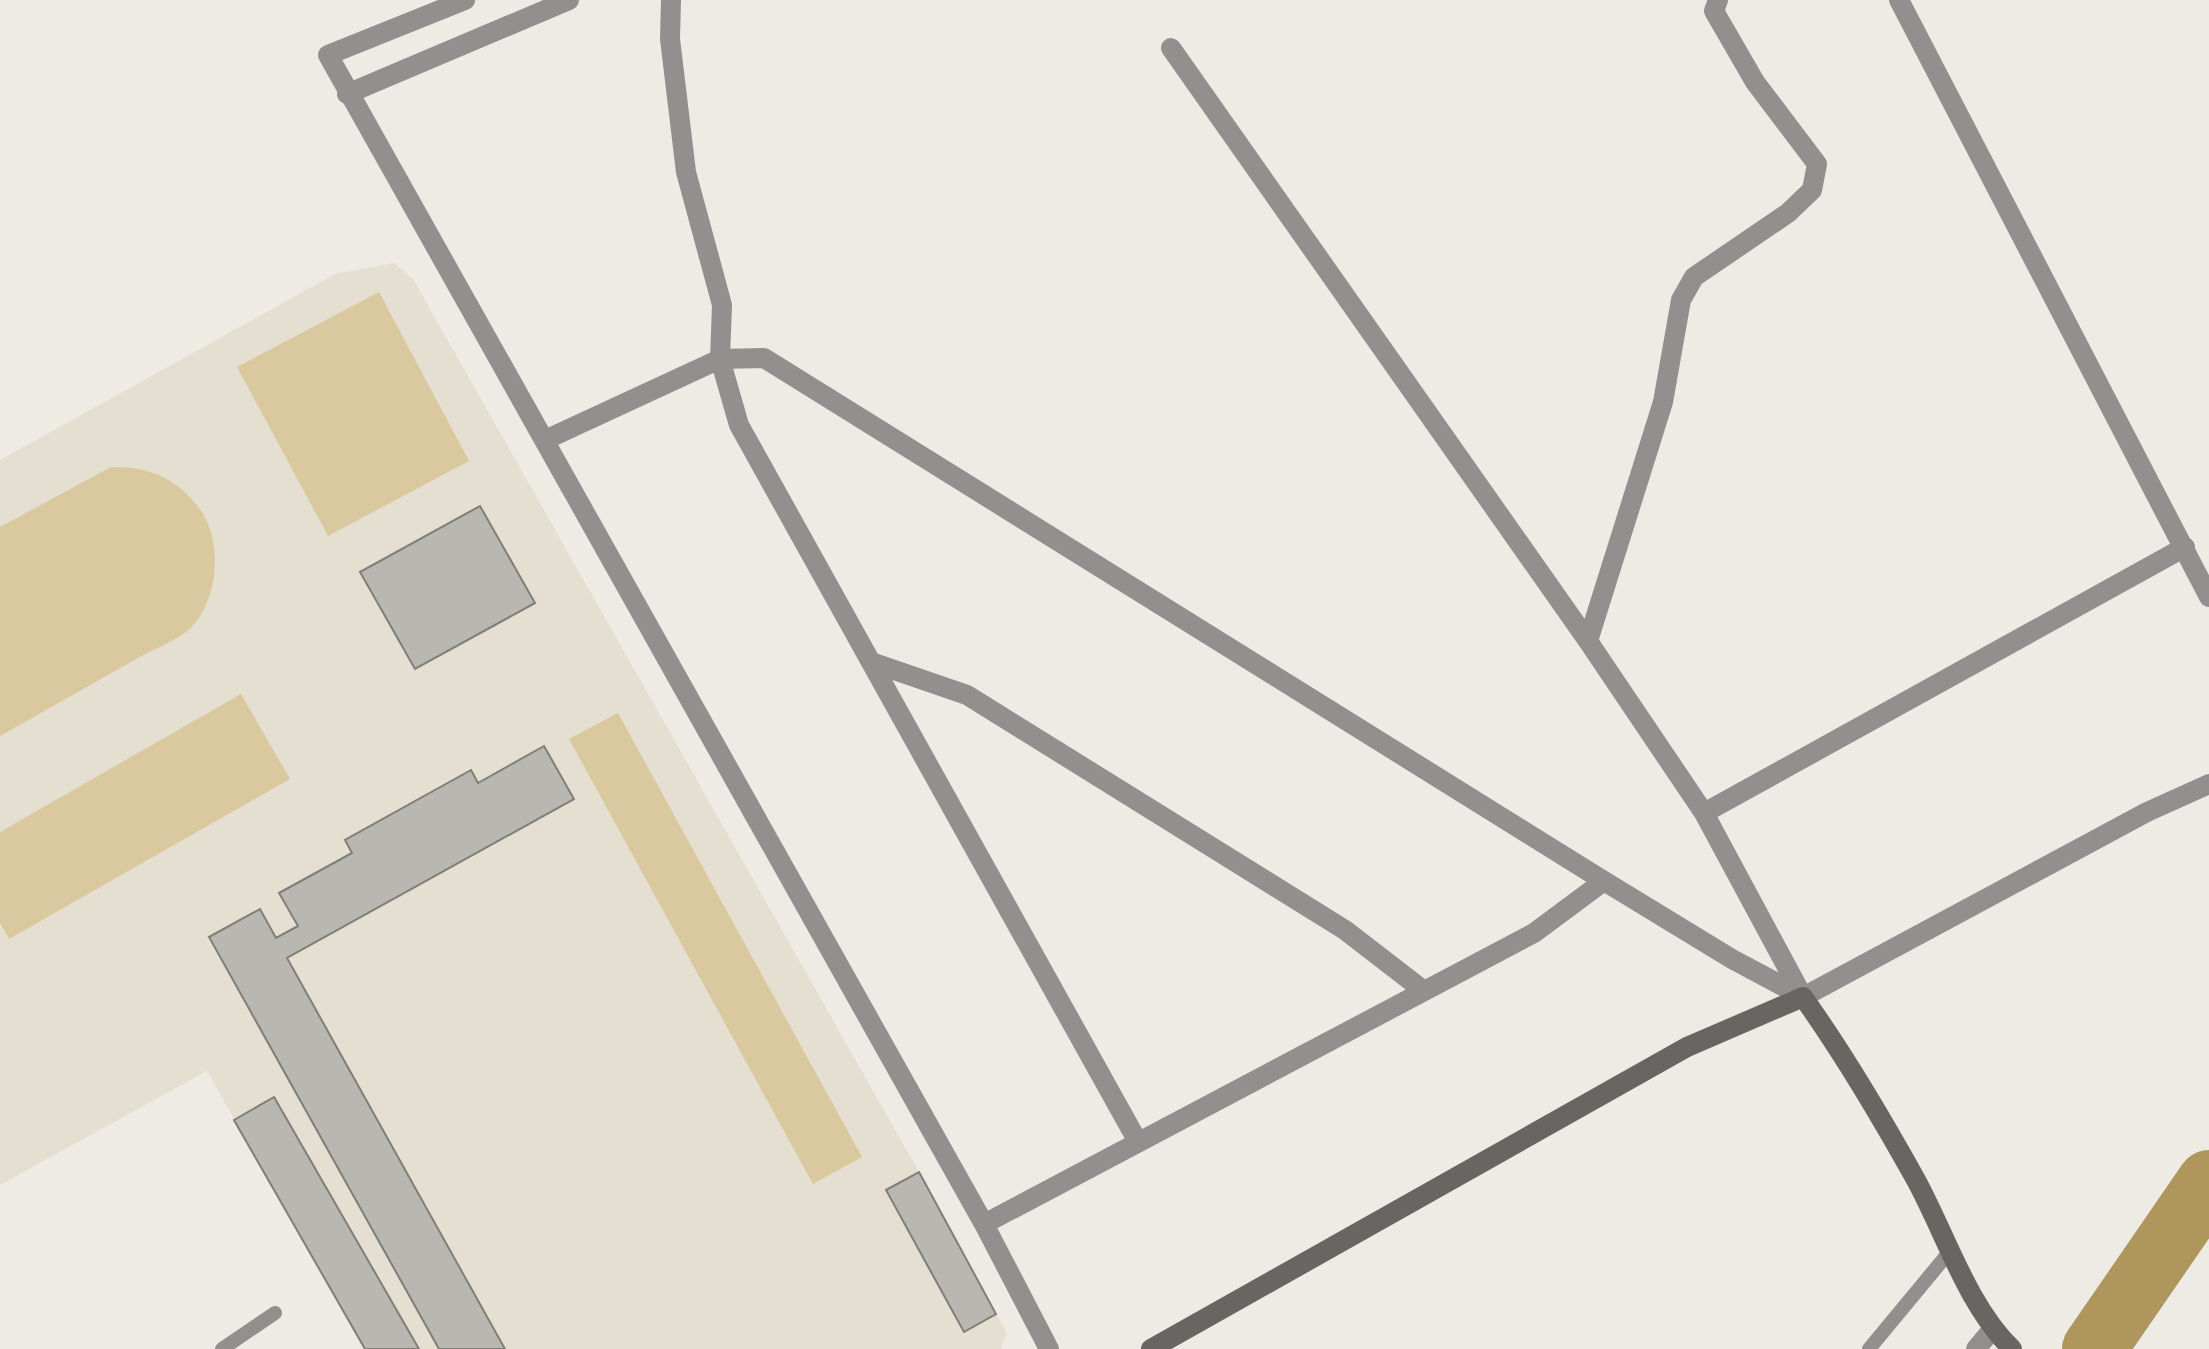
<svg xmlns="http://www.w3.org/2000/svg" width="2209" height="1349" font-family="'Fira Sans Condensed',sans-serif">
<rect width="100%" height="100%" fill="#edebe4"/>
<!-- built -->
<path fill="#e5dfd2" d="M 394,263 L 413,279 L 919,1172 L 1007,1333 L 1001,1349 L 365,1349 L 207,1071 L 0,1185 L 0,460 L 335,274 Z"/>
<!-- green -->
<path fill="#dac89e" d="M 379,292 L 469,461 L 328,536 L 237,367 Z
M 111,467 C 148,466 177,478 200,509 C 223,541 219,598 191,628 C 178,640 154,649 138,658 C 92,684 46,710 0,736 L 0,527 Z
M 241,694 L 290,779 L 9,939 L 0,923 L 0,832 Z
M 618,713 L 862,1157 L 813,1184 L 569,739 Z"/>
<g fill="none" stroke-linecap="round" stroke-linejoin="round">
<!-- river -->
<path stroke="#ae965c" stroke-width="64" d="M 2094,1349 L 2209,1182"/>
</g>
<!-- building -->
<path fill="#b9b7b1" stroke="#807e78" stroke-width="2" d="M 480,506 L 535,603 L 415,669 L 360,572 Z
M 544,746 L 574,799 L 287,958 L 505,1349 L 439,1349 L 209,937 L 260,909 L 276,938 L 298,926 L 279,893 L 352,853 L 345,840 L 471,770 L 478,783 Z
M 274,1097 L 419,1349 L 365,1349 L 234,1120 Z
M 919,1172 L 996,1314 L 964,1332 L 886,1190 Z"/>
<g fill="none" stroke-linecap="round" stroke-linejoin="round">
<!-- lane -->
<path stroke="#91908e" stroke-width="14" d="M 222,1349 L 275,1313
M 1869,1349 L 1951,1250"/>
<!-- street -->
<path stroke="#91908e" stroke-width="20" d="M 465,0 L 328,55 L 984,1224 L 1049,1349
M 671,0 L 670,39 L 686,172 L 722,305 L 720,359 L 739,425 L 1138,1142
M 1718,0 L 1714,11 L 1755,82 L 1817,164 L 1812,190 L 1788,213 L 1694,277 L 1681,300 L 1663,402 L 1588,641 L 1704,813 L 1803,997
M 1899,0 L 2209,597
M 1171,48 L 1588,641
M 347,94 L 569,0
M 545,440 L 720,359 L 764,358 L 1604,881 L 1732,959 L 1803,997
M 871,662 L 967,695 L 1345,930 L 1424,991
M 1704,813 L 2185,547
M 1803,997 L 2147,812 L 2209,784
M 984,1224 L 1534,933 L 1604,881
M 1976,1349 L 1992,1330"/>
<!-- secondary -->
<path stroke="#676662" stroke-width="20" d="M 1151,1349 L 1687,1047 L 1803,997 C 1845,1056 1881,1117 1916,1180 C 1946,1235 1967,1305 2012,1349"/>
</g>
</svg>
